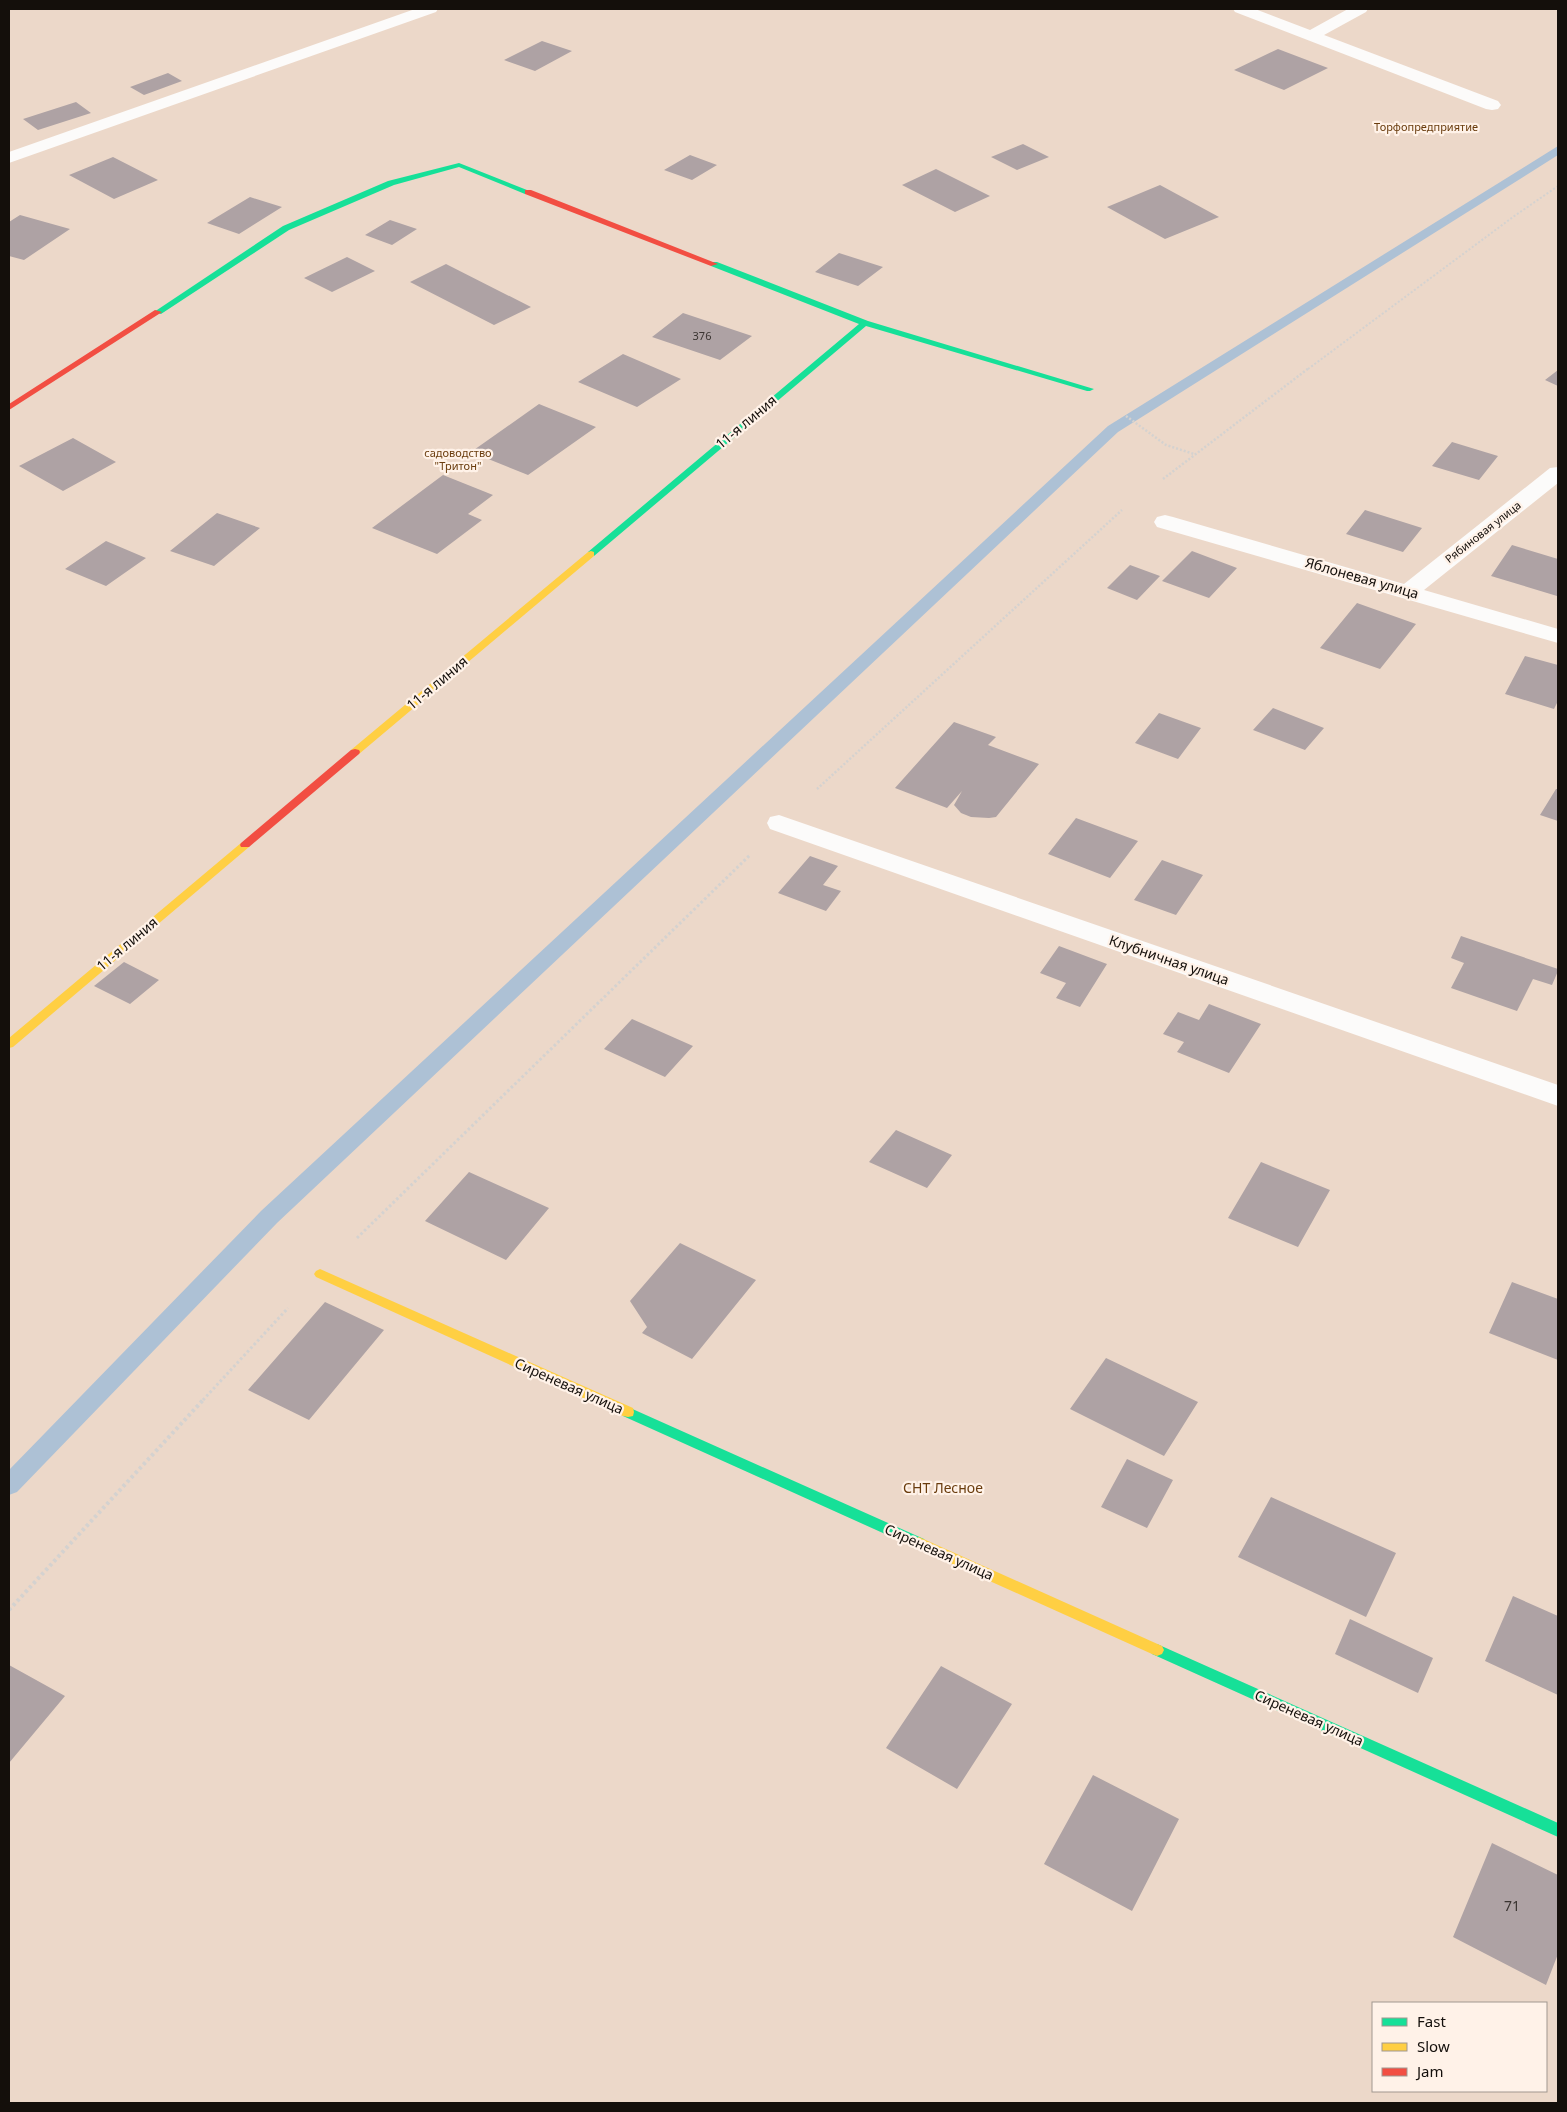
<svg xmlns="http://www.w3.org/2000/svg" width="1567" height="2112" font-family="'Noto Sans',sans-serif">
<rect width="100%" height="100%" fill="#eee5de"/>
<!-- green -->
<path fill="#ecd8c9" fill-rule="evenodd" d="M 9,9 L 1558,9 L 1558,2103 L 9,2103 ZM 1373,2003 L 1546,2003 L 1546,2091 L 1373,2091 Z"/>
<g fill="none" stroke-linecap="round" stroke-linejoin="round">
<!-- stream -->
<path fill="#adc1d5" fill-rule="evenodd" d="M 1558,146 L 1558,155 L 1118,432 L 277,1223 L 17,1492 L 9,1495 L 9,1470 L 261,1211 L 1108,426 Z"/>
</g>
<!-- building -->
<path fill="#aea2a4" d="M 542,41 L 572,51 L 535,71 L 504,60 Z
M 1278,49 L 1328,68 L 1284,90 L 1234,70 Z
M 168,73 L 182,81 L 144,95 L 130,87 Z
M 76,102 L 91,113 L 38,130 L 23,119 Z
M 1023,144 L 1049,157 L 1017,170 L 991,157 Z
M 690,155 L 717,165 L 692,180 L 664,170 Z
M 113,157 L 158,180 L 114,199 L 69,175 Z
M 936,169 L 990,196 L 955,212 L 902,185 Z
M 1160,185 L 1219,217 L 1165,239 L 1107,207 Z
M 250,197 L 282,207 L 239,234 L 207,223 Z
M 20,215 L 70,229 L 24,260 L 9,256 L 9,222 Z
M 390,220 L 417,229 L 392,245 L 365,235 Z
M 839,253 L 883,267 L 858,286 L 815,272 Z
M 347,257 L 375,271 L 332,292 L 304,278 Z
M 446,264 L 531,307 L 494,325 L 410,282 Z
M 683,313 L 752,336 L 720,360 L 652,337 Z
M 623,354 L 681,379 L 637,407 L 578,382 Z
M 1558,370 L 1558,386 L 1545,380 Z
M 539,404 L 596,427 L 528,475 L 471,452 Z
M 73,438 L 116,462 L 63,491 L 19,466 Z
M 1452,442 L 1498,456 L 1479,480 L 1432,466 Z
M 443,475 L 493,495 L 468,514 L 482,520 L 437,554 L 372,528 Z
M 1365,510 L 1422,528 L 1403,552 L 1346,534 Z
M 217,513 L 260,528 L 214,566 L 170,551 Z
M 106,541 L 146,558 L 106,586 L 65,569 Z
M 1512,545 L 1558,559 L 1557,596 L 1491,576 Z
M 1192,551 L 1237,568 L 1209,598 L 1162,581 Z
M 1130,565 L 1160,576 L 1137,600 L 1107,588 Z
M 1357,603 L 1416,624 L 1380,669 L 1320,648 Z
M 1525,656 L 1558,665 L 1558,701 L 1554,709 L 1505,694 Z
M 1273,708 L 1324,728 L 1305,750 L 1253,730 Z
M 1159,713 L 1201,728 L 1178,759 L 1135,743 Z
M 954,722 L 996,737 L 988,745 L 1039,764 L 996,817 L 989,818 L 971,817 L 961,813 L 954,805 L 962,791 L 947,808 L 895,788 Z
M 1556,789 L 1558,789 L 1558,821 L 1540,815 Z
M 1076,818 L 1138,841 L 1110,878 L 1048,854 Z
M 810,856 L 838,866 L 823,885 L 841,891 L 826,911 L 778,893 Z
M 1162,860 L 1203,875 L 1176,915 L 1134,900 Z
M 1461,936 L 1558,969 L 1558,971 L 1552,985 L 1533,979 L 1517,1011 L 1451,988 L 1464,963 L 1451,958 Z
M 1059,946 L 1107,964 L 1080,1007 L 1056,998 L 1066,983 L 1040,973 Z
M 124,962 L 159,980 L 130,1004 L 94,986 Z
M 1209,1004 L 1261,1024 L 1229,1073 L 1177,1052 L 1184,1042 L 1163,1034 L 1178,1012 L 1199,1020 Z
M 632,1019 L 693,1046 L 665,1077 L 604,1049 Z
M 896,1130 L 952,1155 L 927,1188 L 869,1162 Z
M 1261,1162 L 1330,1190 L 1298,1247 L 1228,1218 Z
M 469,1172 L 549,1208 L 506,1260 L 425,1221 Z
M 680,1243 L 756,1280 L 692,1359 L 642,1333 L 647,1327 L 630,1301 Z
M 1512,1282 L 1558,1299 L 1558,1360 L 1489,1333 Z
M 325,1302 L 384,1330 L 309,1420 L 248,1390 Z
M 1106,1358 L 1198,1402 L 1164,1456 L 1070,1409 Z
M 1127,1459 L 1173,1480 L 1147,1528 L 1101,1507 Z
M 1271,1497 L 1396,1553 L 1366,1617 L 1238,1557 Z
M 1513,1596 L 1558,1616 L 1558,1695 L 1485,1661 Z
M 1350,1619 L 1433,1658 L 1418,1693 L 1335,1654 Z
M 9,1665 L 65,1696 L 9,1763 Z
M 941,1666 L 1012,1704 L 957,1789 L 886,1748 Z
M 1093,1775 L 1179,1819 L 1132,1911 L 1044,1864 Z
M 1492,1843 L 1558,1875 L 1558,1954 L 1546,1985 L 1453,1937 Z"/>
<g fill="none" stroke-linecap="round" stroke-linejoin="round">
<!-- path-far3 -->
<path stroke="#d4d2d0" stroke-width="2" stroke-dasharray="2 2" stroke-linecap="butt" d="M 1308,369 L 1513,217 L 1558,186"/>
<!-- path-far2 -->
<path stroke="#d4d2d0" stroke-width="2.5" stroke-dasharray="2 2" stroke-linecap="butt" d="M 1126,416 L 1166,445 L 1194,454
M 1163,479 L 1309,368
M 817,789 L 1122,510"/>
<!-- path-far1 -->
<path stroke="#d4d2d0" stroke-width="3" stroke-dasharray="2.5 2.5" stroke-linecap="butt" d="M 357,1238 L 750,855
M 203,1400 L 288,1308"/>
<!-- path -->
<path stroke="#d4d2d0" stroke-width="4" stroke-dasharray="3 3" stroke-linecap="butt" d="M 9,1610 L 204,1399"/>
<!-- street -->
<path fill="#fcfbfa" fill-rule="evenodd" d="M 415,9 L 438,9 L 436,12 L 9,163 L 9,152 Z
M 1233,9 L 1255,9 L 1310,30 L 1348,9 L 1368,9 L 1366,12 L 1324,35 L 1498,101 L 1501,105 L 1498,109 L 1492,110 L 1486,109 L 1235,12 Z
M 1558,467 L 1558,483 L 1424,590 L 1558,629 L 1558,643 L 1157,527 L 1154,522 L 1157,517 L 1165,515 L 1173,517 L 1404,584 L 1550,468 Z
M 779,815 L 1558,1085 L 1558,1106 L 770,829 L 767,823 L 770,817 Z"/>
<!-- fast -->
<path fill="#16e098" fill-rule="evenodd" d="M 459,163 L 532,192 L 525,194 L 459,167 L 394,185 L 289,230 L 161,314 L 154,312 L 283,226 L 388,181 Z
M 711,262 L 717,262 L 868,321 L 1094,389 L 1090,391 L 1087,391 L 866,326 L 594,556 L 588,556 L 588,552 L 859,324 L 711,266 Z
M 628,1407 L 924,1539 L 926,1543 L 924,1547 L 919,1549 L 914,1547 L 623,1416 L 622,1412 L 623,1408 Z
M 1157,1644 L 1558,1823 L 1558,1837 L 1152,1654 L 1150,1650 L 1152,1646 Z"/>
<!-- slow -->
<path fill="#ffcf43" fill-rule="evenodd" d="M 591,551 L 594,552 L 594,556 L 359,754 L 351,754 L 350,752 L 351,750 L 588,552 Z
M 245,842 L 249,843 L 250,845 L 249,847 L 13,1047 L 9,1048 L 9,1038 L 241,843 Z
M 320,1269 L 633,1408 L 634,1412 L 633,1416 L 628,1417 L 623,1416 L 316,1277 L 314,1274 L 316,1271 Z
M 919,1537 L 1162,1646 L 1164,1650 L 1162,1654 L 1157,1656 L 1152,1654 L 914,1547 L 912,1543 L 914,1539 Z"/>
<!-- jam -->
<path fill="#f24e42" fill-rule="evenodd" d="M 525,190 L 531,190 L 718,264 L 711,266 L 525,194 Z
M 155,310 L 162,312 L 9,410 L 9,404 Z
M 355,749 L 359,750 L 360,752 L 359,754 L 249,847 L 241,847 L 240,845 L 241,843 L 351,750 Z"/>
</g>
<g text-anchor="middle" stroke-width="4.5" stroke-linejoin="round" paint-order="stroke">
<!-- far-park labels -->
<g font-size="11" fill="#6a3c0d" stroke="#fff2e8">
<text x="1426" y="131">Торфопредприятие</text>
<text x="458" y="457">садоводство<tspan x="458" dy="13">"Тритон"</tspan></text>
</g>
<!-- number labels -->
<g font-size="11" fill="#3a3431">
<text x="702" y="340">376</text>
</g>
<!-- far-street labels -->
<g font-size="11" fill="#140f0b" stroke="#fff2e8">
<text transform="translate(1483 532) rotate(-38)" y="4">Рябиновая улица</text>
</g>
<!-- street labels -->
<g font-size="14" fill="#140f0b" stroke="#fff2e8">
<text transform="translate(746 422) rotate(-40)" y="5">11-я линия</text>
<text transform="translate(1362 578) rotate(16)" y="5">Яблоневая улица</text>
<text transform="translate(437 683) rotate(-40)" y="5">11-я линия</text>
<text transform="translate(127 944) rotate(-40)" y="5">11-я линия</text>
<text transform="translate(1169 960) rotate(19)" y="5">Клубничная улица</text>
<text transform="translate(569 1386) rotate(24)" y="5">Сиреневая улица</text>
<text transform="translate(939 1552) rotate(24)" y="5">Сиреневая улица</text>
<text transform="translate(1309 1718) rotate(24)" y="5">Сиреневая улица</text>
</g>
<!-- park labels -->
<g font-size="14" fill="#6a3c0d" stroke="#fff2e8">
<text x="943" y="1493">СНТ Лесное</text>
</g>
<!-- near-number labels -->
<g font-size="14" fill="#3a3431">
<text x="1512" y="1911">71</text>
</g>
</g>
<!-- border -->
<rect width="1567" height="2112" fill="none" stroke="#140f0b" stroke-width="20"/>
<!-- legend -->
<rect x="1372" y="2002" width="175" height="90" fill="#fff2e8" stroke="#a19790"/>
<rect x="1382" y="2018" width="25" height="8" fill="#16e098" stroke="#a19790"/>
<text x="1417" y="2027" font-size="15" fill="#140f0b">Fast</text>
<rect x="1382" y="2043" width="25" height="8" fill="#ffcf43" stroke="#a19790"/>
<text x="1417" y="2052" font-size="15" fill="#140f0b">Slow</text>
<rect x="1382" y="2068" width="25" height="8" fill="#f24e42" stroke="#a19790"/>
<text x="1417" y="2077" font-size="15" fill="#140f0b">Jam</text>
</svg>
